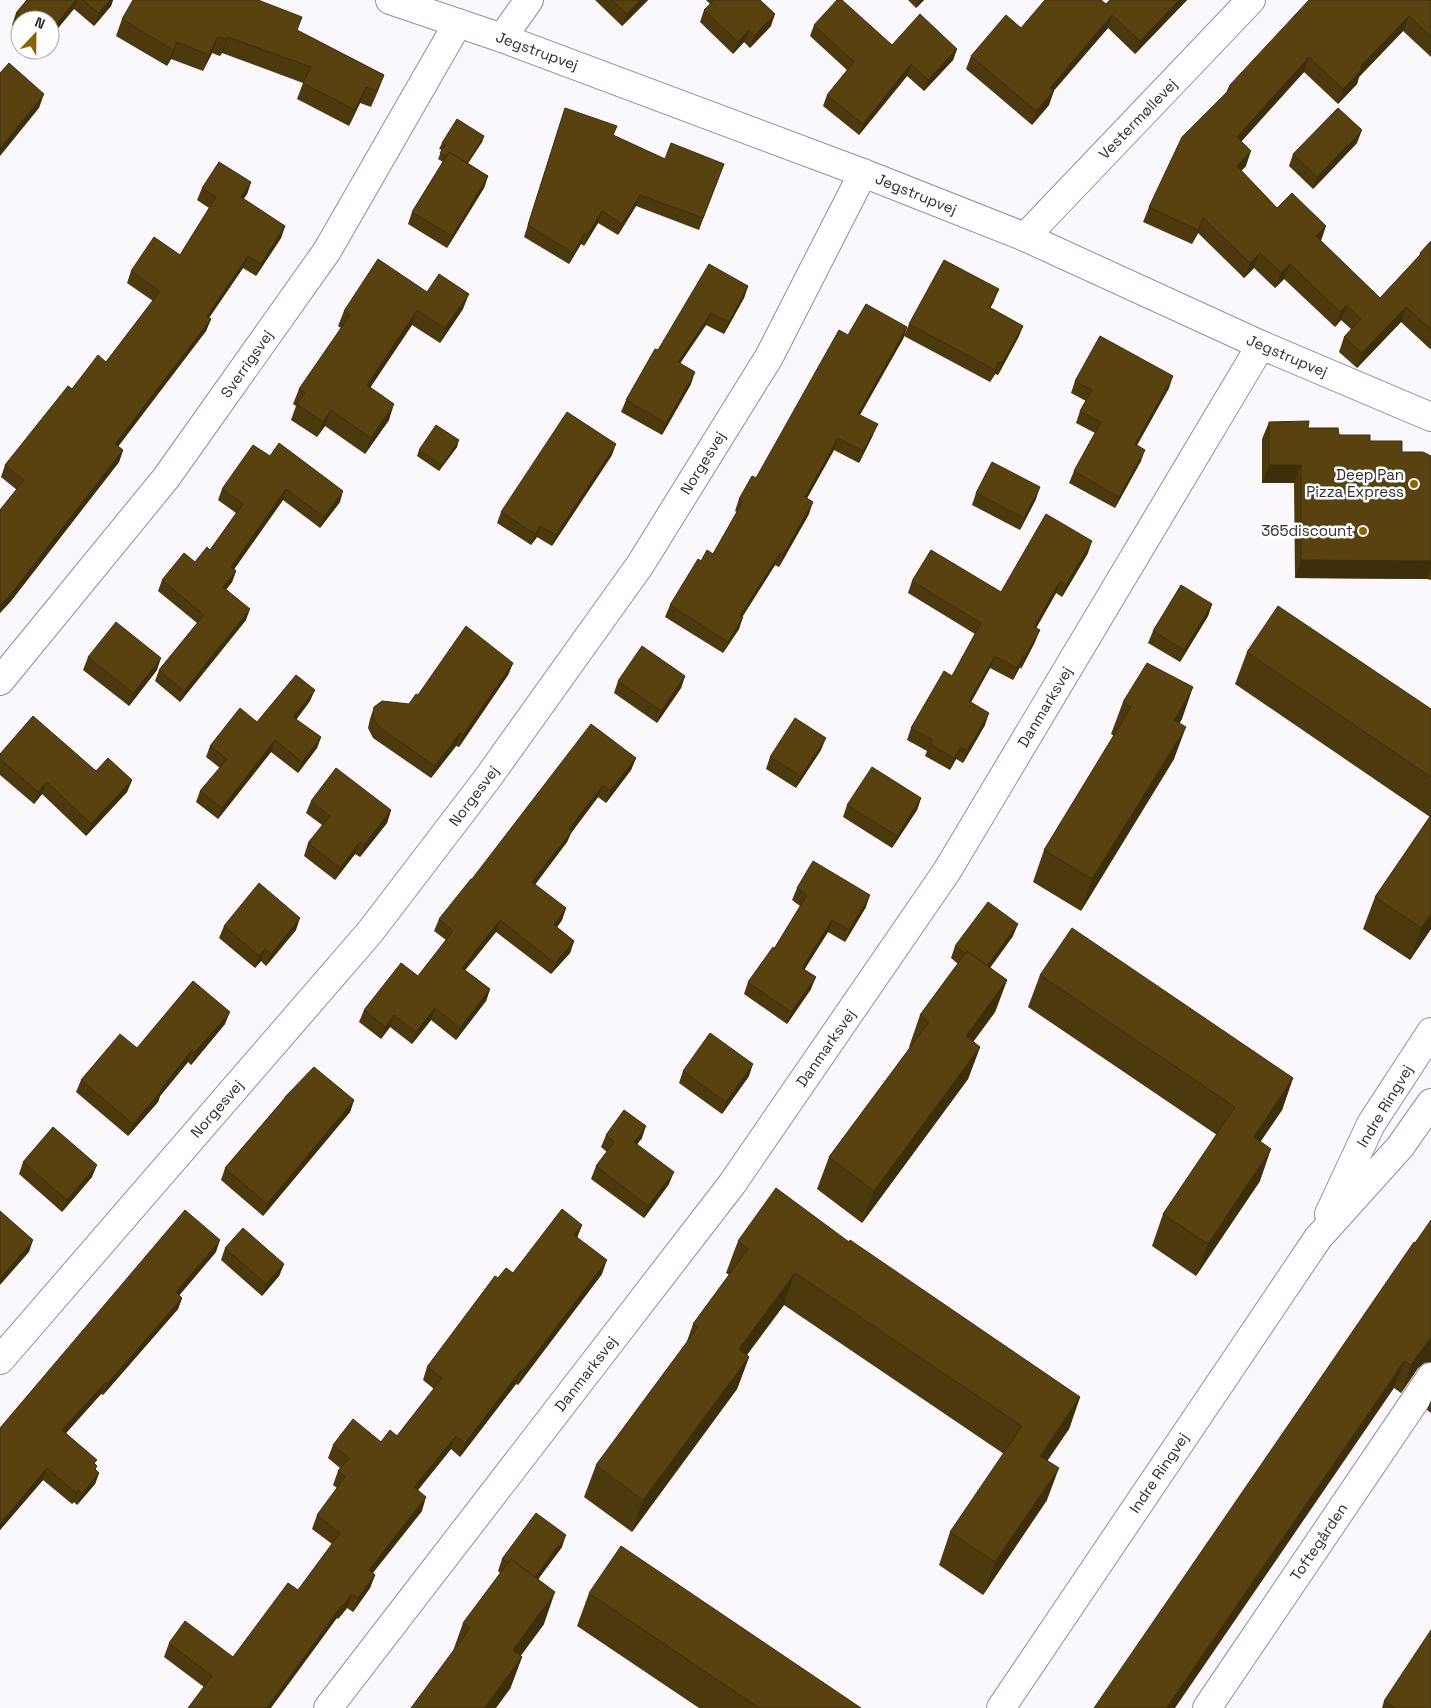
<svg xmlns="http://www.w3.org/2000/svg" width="1431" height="1708" font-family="'Space Grotesk',sans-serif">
<rect width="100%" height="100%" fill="#faf7fd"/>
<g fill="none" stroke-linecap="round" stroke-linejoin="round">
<!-- minor casing -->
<g stroke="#9789a3" stroke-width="30">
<path id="minor" d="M 502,38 L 529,0
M 1025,237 L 1251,0
M 0,681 L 166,478 L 327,251 L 458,23
M 0,1360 L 370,932 L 487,779 L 640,565 L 769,357 L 863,173
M 328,1708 L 732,1184 L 947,871 L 1261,345
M 1207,1708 L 1431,1377"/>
</g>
<!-- tertiary casing -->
<g stroke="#9789a3" stroke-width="30">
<path id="tertiary" d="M 390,0 L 502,38 L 863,173 L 1025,237 L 1261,345 L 1431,417"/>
</g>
<!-- secondary casing -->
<g stroke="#9789a3" stroke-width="30">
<path id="secondary" d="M 1329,1214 L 1371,1124 L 1431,1032
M 1001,1708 L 1318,1238 L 1400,1147 L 1431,1103"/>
</g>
<!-- minor -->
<use href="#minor" stroke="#fff" stroke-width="28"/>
<!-- tertiary -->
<use href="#tertiary" stroke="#fff" stroke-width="28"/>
<!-- secondary -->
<use href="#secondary" stroke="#fff" stroke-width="28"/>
</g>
<!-- wall -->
<path fill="#4c390d" d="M 27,0 L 113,0 L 111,6 L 94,26 L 74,9 L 50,20 L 20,20 L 20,32 L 12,25 L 16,13 Z
M 595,0 L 648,0 L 622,26 Z
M 706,0 L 760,0 L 771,26 L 750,48 L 744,42 L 733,54 L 700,22 L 704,10 L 710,4 Z
M 908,0 L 924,0 L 916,8 Z
M 1187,0 L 1135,54 L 1108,28 L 1053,91 L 1049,105 L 1032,125 L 966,69 L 971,56 L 1021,28 L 1106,4 Z
M 1431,0 L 1431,57 L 1403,31 L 1359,77 L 1357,84 L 1338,104 L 1304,72 L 1241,141 L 1246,166 L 1241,171 L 1277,208 L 1321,241 L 1380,298 L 1419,256 L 1420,253 L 1431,241 L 1431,348 L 1430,349 L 1401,322 L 1357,368 L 1339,352 L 1344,337 L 1351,329 L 1341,320 L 1335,327 L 1284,279 L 1275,288 L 1254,268 L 1244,278 L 1198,233 L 1192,244 L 1143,222 L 1149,207 L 1226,93 L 1229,86 Z
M 122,19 L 297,30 L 384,75 L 371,107 L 360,103 L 349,126 L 297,99 L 303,83 L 222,53 L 220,56 L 212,53 L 203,71 L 171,59 L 167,66 L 116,36 Z
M 814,25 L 892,45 L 957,49 L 953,60 L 924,91 L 907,76 L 859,135 L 823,106 L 827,95 L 847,70 L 810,36 Z
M 565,108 L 613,135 L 665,159 L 724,164 L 699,230 L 636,206 L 618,235 L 598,223 L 584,246 L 581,244 L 569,264 L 524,237 Z
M 484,136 L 482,142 L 468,163 L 488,176 L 484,188 L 447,248 L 408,224 L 412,212 L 443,162 L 438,159 L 442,150 L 439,149 L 442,143 Z
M 1357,143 L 1313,189 L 1289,166 L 1293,154 Z
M 251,182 L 247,194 L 243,199 L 285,226 L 281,238 L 256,276 L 243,268 L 209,318 L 211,319 L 206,331 L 118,446 L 123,450 L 119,462 L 11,601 L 0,613 L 0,510 L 17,490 L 1,477 L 5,465 L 72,389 L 106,362 L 153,301 L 127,283 L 131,271 L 180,255 L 209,208 L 197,200 L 202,188 Z
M 748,286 L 744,298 L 724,334 L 706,325 L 680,363 L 691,384 L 662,435 L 621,412 L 626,400 L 658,350 Z
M 427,292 L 463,309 L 440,343 L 412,325 L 370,388 L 389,420 L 365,454 L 325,426 L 317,437 L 291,420 L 296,406 L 293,404 L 299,389 L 341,328 L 338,326 L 344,311 Z
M 994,301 L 990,308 L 1023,326 L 1018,338 L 998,375 L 995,374 L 990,382 L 904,336 L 909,324 Z
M 907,327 L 903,339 L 860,415 L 873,435 L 859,463 L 834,450 L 807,498 L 809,514 L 779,567 L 775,565 L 742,617 L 739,629 L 723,653 L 665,617 L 670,605 L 701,561 L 713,554 L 737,512 L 735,511 L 739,499 L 756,478 L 848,335 Z
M 1075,381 L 1169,388 L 1137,445 L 1141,461 L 1115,508 L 1069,483 L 1074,471 L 1095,433 L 1076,423 L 1080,411 L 1086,401 L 1071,393 Z
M 1269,422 L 1308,428 L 1370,441 L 1402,452 L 1431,456 L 1431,580 L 1427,579 L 1295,578 L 1294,483 L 1262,483 L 1262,439 Z
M 457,447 L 439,471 L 417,456 L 419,450 Z
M 612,455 L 552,546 L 537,537 L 531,545 L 497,523 L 501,512 Z
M 270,456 L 340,502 L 320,528 L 283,500 L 234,569 L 236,571 L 232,582 L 226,590 L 246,620 L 180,702 L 155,681 L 159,670 L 197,623 L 158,591 L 162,580 L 195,562 L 210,550 L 236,513 L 218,500 L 222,489 Z
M 976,493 L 1036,499 L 1020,530 L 972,505 Z
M 1088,553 L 1062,597 L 1056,593 L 1036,628 L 1035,642 L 1021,669 L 1020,667 L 1013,680 L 990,668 L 971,702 L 985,725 L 963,763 L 956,759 L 950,770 L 925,756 L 927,751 L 907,740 L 911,728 L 952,676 L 975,634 L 908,593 L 912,581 L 1001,592 Z
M 1212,604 L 1208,616 L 1180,662 L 1148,643 L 1153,631 Z
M 1247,652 L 1431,709 L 1431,929 L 1410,960 L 1363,929 L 1375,897 L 1430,817 L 1235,684 Z
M 88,657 L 157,670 L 129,706 L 83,670 Z
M 513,663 L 508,675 L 459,747 L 456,746 L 431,778 L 373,738 L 368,728 L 370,719 L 374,707 L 409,704 L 418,695 Z
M 685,676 L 681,688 L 657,723 L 614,693 L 618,681 Z
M 310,701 L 296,720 L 321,737 L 317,748 L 298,773 L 271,752 L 218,819 L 196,802 L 200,791 L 220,768 L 206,757 L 210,746 L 257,722 Z
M 1123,702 L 1182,719 L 1179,723 L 1174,759 L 1081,911 L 1033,882 L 1044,850 L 1114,736 L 1111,734 Z
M 821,750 L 796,788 L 766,769 L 770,757 Z
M 0,754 L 96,771 L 132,780 L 127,792 L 86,836 L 42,794 L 34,804 L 0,775 Z
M 636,758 L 631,770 L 606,803 L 598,797 L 571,833 L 567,842 L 535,885 L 566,908 L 562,920 L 557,927 L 574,941 L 570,953 L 551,974 L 496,932 L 465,970 L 490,989 L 486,1001 L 456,1040 L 431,1020 L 412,1044 L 390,1027 L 381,1039 L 359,1022 L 364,1010 L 418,976 L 446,940 L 434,931 L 439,919 L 472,879 Z
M 921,798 L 917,810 L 892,848 L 843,817 L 847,805 Z
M 311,801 L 391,810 L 387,823 L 360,857 L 355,854 L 335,880 L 304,856 L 308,843 L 322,825 L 306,813 Z
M 797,888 L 866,907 L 845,942 L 828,932 L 804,969 L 811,989 L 787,1024 L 744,994 L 748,982 L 774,949 L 800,906 L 792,900 Z
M 224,926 L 296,930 L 266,966 L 261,961 L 255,968 L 219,938 Z
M 1013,936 L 990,968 L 1007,980 L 995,1012 L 973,1042 L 980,1047 L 968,1079 L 862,1223 L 817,1189 L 829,1157 L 910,1048 L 909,1047 L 920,1015 L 958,964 L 951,958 L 955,946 Z
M 1040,975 L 1293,1078 L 1282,1110 L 1260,1142 L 1260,1181 L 1196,1276 L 1152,1246 L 1163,1214 L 1217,1135 L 1028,1007 Z
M 225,1024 L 191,1065 L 188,1062 L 160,1096 L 158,1102 L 128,1136 L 76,1092 L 81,1080 L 137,1048 Z
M 683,1071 L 749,1076 L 722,1114 L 679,1083 Z
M 285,1097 L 354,1100 L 350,1112 L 263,1216 L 221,1180 L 225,1168 L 283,1100 Z
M 606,1135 L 642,1138 L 637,1144 L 669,1184 L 644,1218 L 591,1179 L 596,1166 L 607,1152 L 601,1147 Z
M 23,1162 L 92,1177 L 62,1212 L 19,1174 Z
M 582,1225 L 577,1237 L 602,1274 L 518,1385 L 516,1384 L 460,1457 L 451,1449 L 418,1490 L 422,1511 L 373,1573 L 375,1575 L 370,1588 L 353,1612 L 347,1608 L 338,1619 L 337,1618 L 204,1687 L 164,1657 L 169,1643 L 233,1657 L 298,1590 L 332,1544 L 312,1529 L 317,1515 L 337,1488 L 333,1485 L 338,1471 L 340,1468 L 328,1458 L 333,1445 L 381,1442 L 397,1436 L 434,1389 L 423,1380 L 427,1367 L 498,1278 L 513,1273 Z
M 738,1241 L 849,1242 L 1080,1397 L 1069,1429 L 1047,1460 L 1047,1500 L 983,1595 L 939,1565 L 950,1532 L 1004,1454 L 784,1305 L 747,1355 L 749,1357 L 737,1389 L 632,1532 L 584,1497 L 596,1465 L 686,1344 L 693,1324 L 729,1275 L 726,1273 Z
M 1414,1242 L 1424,1363 L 1418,1368 L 1401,1393 L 1394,1388 Z
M 225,1248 L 284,1264 L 279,1276 L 262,1296 L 221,1260 Z
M 216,1252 L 179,1295 L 182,1298 L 178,1309 L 103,1395 L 101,1394 L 66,1433 L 95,1464 L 96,1470 L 99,1473 L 95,1484 L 77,1505 L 74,1502 L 72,1504 L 43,1480 L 0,1530 L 0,1428 Z
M 1431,1400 L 1431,1413 L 1427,1410 Z
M 562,1547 L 538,1579 L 544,1624 L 520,1656 L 522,1657 L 510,1689 L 453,1651 L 463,1623 L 500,1573 L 498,1571 L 502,1559 Z
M 589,1593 L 861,1708 L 699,1708 L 577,1626 Z
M 1384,1701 L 1431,1708 L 1382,1708 Z"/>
<!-- shaded-wall -->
<path fill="#3e2e0a" d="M 76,0 L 77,0 L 74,9 L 50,38 L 50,31 Z
M 110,0 L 113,0 L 111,6 L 94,26 L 99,13 Z
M 640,0 L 648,0 L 622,26 L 627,14 Z
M 919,0 L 924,0 L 916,8 Z
M 1179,0 L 1187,0 L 1135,54 L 1140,41 Z
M 775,14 L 771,26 L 750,48 L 754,36 Z
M 1112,15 L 1108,28 L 1045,101 L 1050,88 Z
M 1409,16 L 1403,31 L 1359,77 L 1357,84 L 1338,104 L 1343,89 L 1360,67 Z
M 749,30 L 744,42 L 733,54 L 738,42 Z
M 218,36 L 212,53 L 203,71 L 209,55 Z
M 228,37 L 222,53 L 220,56 L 226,40 Z
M 177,42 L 171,59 L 167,66 L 173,50 Z
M 957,49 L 953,60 L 924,91 L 928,80 Z
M 1309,57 L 1304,72 L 1232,152 L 1237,137 Z
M 911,64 L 907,76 L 859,135 L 863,124 Z
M 384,75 L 378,91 L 371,107 L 377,91 Z
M 366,87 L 360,103 L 349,126 L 355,110 Z
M 1054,91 L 1049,105 L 1032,125 L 1036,111 Z
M 44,94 L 39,108 L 0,156 L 0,148 Z
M 1362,130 L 1357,143 L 1313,189 L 1317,177 Z
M 484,136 L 482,142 L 461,174 L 464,168 Z
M 1251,151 L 1246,166 L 1231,181 L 1237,166 Z
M 488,176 L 484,188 L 447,248 L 452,236 Z
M 251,182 L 247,194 L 237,209 L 241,197 Z
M 640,195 L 636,206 L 618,235 L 622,224 Z
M 602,211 L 598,223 L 584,246 L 588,234 Z
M 1203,218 L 1198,233 L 1192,244 L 1198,230 Z
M 285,226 L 281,238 L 256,276 L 261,264 Z
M 1326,226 L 1321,241 L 1316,236 Z
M 585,233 L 581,244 L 569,264 L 573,253 Z
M 1260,253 L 1254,268 L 1244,278 L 1250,263 Z
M 248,256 L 243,268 L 202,328 L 207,316 Z
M 1290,264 L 1284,279 L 1275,288 L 1281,273 Z
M 748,286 L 744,298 L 724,334 L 729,322 Z
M 999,289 L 994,301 L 984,320 L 989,307 Z
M 469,294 L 463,309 L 440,343 L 445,328 Z
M 1347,305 L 1341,320 L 1335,327 L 1340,312 Z
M 1406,307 L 1401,322 L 1357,368 L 1362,353 Z
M 417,310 L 412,325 L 361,401 L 367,385 Z
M 711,313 L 706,325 L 673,374 L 678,362 Z
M 211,319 L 206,331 L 111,456 L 115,444 Z
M 1023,326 L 1018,338 L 998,375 L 1002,363 Z
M 907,327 L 903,339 L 854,425 L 858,414 Z
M 999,362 L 995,374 L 990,382 L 995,370 Z
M 695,372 L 691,384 L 662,435 L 666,423 Z
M 1173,376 L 1169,388 L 1131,456 L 1135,444 Z
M 394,404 L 389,420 L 365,454 L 371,438 Z
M 331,410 L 325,426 L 317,437 L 323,422 Z
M 878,424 L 873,435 L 859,463 L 863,451 Z
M 838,438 L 834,450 L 801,509 L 805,497 Z
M 459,440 L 457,447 L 439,471 L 442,465 Z
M 616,444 L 612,455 L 552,546 L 556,535 Z
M 123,450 L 119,462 L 11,601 L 0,613 L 0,606 Z
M 1145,450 L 1141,461 L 1115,508 L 1119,497 Z
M 1269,465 L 1301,465 L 1294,483 L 1262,483 Z
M 1040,487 L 1036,499 L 1020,530 L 1024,518 Z
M 286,489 L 283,500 L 228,578 L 231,567 Z
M 343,491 L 340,502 L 320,528 L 324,517 Z
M 813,502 L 809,514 L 779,567 L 783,555 Z
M 540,526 L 537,537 L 531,545 L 535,534 Z
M 1092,541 L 1088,553 L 1062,597 L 1066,585 Z
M 780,553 L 775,565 L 736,627 L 740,616 Z
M 1301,560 L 1431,561 L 1431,568 L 1427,579 L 1295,578 Z
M 236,571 L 232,582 L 219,598 L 223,587 Z
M 1060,581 L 1056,593 L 1030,639 L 1034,627 Z
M 1212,604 L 1208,616 L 1180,662 L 1184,650 Z
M 250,609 L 246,620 L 180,702 L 184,691 Z
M 743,617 L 739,629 L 723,653 L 728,642 Z
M 1040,630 L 1035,642 L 1021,669 L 1025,656 Z
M 1024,655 L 1020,667 L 1013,680 L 1017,668 Z
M 995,656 L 990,668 L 965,713 L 969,701 Z
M 161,658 L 157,670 L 129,706 L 133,693 Z
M 513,663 L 508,675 L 459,747 L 463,735 Z
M 685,676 L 681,688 L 657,723 L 661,711 Z
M 1193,687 L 1182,719 L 1162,752 L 1174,720 Z
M 315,690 L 310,701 L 289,729 L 293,717 Z
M 989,713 L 985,725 L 963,763 L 967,751 Z
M 1186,727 L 1174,759 L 1081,911 L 1092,879 Z
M 460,733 L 456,746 L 431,778 L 435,766 Z
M 321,737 L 317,748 L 298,773 L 302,762 Z
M 826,738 L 821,750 L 796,788 L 801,776 Z
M 275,740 L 271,752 L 218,819 L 222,808 Z
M 961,747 L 956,759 L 950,770 L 954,758 Z
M 636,758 L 631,770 L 606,803 L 610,791 Z
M 132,780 L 127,792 L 86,836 L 91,824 Z
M 47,782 L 42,794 L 34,804 L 38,792 Z
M 603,785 L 598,797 L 571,833 L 567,842 L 527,894 L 532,882 L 569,829 Z
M 921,798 L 917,810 L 892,848 L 897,836 Z
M 391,810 L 387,823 L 360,857 L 364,845 Z
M 360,842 L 355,854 L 335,880 L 340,868 Z
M 870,895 L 866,907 L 845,942 L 849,930 Z
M 566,908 L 562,920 L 550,937 L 554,925 Z
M 1431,914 L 1431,929 L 1410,960 L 1421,928 Z
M 300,918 L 296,930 L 266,966 L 271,954 Z
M 500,920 L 496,932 L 458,979 L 462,968 Z
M 832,920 L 828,932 L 798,980 L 802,968 Z
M 1018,924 L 1013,936 L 981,980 L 985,968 Z
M 574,941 L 570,953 L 551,974 L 555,963 Z
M 265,949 L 261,961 L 255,968 L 259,956 Z
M 816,977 L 811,989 L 787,1024 L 791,1012 Z
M 1007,980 L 995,1012 L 954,1068 L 966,1036 Z
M 490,989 L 486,1001 L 456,1040 L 460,1028 Z
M 435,1008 L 431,1020 L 412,1044 L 416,1032 Z
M 230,1012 L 225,1024 L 191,1065 L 195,1052 Z
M 394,1015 L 390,1027 L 381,1039 L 385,1027 Z
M 980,1047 L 968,1079 L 862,1223 L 874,1191 Z
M 192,1050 L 188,1062 L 160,1096 L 158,1102 L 128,1136 L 133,1124 Z
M 753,1064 L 749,1076 L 722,1114 L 726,1102 Z
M 1293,1078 L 1282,1110 L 1242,1169 L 1254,1137 Z
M 354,1100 L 350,1112 L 263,1216 L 267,1204 Z
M 646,1126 L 642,1138 L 630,1154 L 634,1142 Z
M 1271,1149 L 1260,1181 L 1196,1276 L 1208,1244 Z
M 97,1165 L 92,1177 L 62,1212 L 67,1200 Z
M 674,1172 L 669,1184 L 644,1218 L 648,1206 Z
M 582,1225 L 577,1238 L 574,1235 Z
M 33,1240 L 29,1252 L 0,1285 L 0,1278 Z
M 220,1240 L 216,1252 L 172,1304 L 176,1292 Z
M 607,1260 L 602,1274 L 518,1385 L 523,1371 Z
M 284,1264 L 279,1276 L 262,1296 L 266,1284 Z
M 795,1273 L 784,1305 L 727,1381 L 739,1349 Z
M 182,1298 L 178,1309 L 103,1395 L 107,1384 Z
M 1431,1338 L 1431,1362 L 1424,1363 L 1418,1368 L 1401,1393 L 1411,1365 L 1428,1341 Z
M 749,1357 L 737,1389 L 632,1532 L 643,1500 Z
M 1404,1361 L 1394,1388 L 1175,1708 L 1166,1708 Z
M 521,1370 L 516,1384 L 460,1457 L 465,1443 Z
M 106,1382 L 101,1394 L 58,1442 L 62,1430 Z
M 1080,1397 L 1069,1429 L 1029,1488 L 1040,1456 Z
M 456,1436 L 451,1449 L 409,1501 L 414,1487 Z
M 47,1468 L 43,1480 L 0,1530 L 0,1524 Z
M 1059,1468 L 1047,1500 L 983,1595 L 995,1562 Z
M 99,1473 L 95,1484 L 77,1505 L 82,1494 Z
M 78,1490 L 74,1502 L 72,1504 L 76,1493 Z
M 426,1497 L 422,1511 L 364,1583 L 369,1570 Z
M 566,1535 L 562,1547 L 528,1593 L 533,1581 Z
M 375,1575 L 370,1588 L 353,1612 L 358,1598 Z
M 555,1592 L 544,1624 L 501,1683 L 513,1650 Z
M 352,1594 L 347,1608 L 338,1619 L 343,1606 Z
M 342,1605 L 337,1618 L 271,1708 L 266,1708 Z
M 522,1657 L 510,1689 L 496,1708 L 484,1708 Z"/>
<!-- building -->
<path fill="#58420f" stroke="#3e2e0a" d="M 27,0 L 76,0 L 50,31 L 50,20 L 25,20 L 16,13 Z
M 82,0 L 110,0 L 99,13 Z
M 133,0 L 258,0 L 302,17 L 297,30 L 384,75 L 377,91 L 366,87 L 355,110 L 303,83 L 311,67 L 228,37 L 226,40 L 218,36 L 209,55 L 177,42 L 173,50 L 122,19 Z
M 612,0 L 640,0 L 627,14 Z
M 714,0 L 760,0 L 775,14 L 754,36 L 749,30 L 738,42 L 704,10 Z
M 837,0 L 842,0 L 892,45 L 920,14 L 957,49 L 928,80 L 911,64 L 863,124 L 827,95 L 854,62 L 814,25 Z
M 1045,0 L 1101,0 L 1106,4 L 1110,0 L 1179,0 L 1140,41 L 1112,15 L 1050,88 L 1054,91 L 1036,111 L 971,56 L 1006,15 L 1021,28 Z
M 1309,0 L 1431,0 L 1431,37 L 1409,16 L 1360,67 L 1362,69 L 1343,89 L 1309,57 L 1237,137 L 1251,151 L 1237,166 L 1277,208 L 1292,193 L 1326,226 L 1316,236 L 1380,298 L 1421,254 L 1420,253 L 1431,241 L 1431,330 L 1406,307 L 1362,353 L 1344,337 L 1361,319 L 1347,305 L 1340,312 L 1290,264 L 1281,273 L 1260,253 L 1250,263 L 1203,218 L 1198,230 L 1149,207 L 1182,137 L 1231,88 L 1229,86 Z
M 9,63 L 44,94 L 0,148 L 0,73 Z
M 565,108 L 617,126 L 613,135 L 665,159 L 671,143 L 724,164 L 703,218 L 640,195 L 622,224 L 602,211 L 588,234 L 585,233 L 573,253 L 528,225 Z
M 1338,108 L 1362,130 L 1317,177 L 1293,154 Z
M 457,119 L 484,136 L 467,163 L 449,152 L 446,157 L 440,153 L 445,145 L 442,143 Z
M 449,152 L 488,176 L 452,236 L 412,212 Z
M 219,162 L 251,182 L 241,197 L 285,226 L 261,264 L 248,256 L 207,316 L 211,319 L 115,444 L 123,450 L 15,589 L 0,606 L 0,510 L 24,480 L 5,465 L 68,386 L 72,389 L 98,355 L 106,362 L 160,291 L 131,271 L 154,237 L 180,255 L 216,197 L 202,188 Z
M 378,259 L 427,292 L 439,274 L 469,294 L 445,328 L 417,310 L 367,385 L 394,404 L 371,438 L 331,410 L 323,422 L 297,404 L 305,393 L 299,389 L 350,315 L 344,311 Z
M 944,260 L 999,289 L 989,307 L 1023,326 L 1002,363 L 999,362 L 995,370 L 909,324 Z
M 709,264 L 748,286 L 729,322 L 711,313 L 678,362 L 695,372 L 666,423 L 626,400 L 655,349 L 658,350 Z
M 866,304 L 907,327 L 858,414 L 878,424 L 863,451 L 838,438 L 805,497 L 813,502 L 783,555 L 780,553 L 740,616 L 743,617 L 728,642 L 670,605 L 698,559 L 701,561 L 707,550 L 713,554 L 743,501 L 739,499 L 752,476 L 756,478 L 839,330 L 848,335 Z
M 1100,336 L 1173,376 L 1135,444 L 1145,450 L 1119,497 L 1074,471 L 1101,422 L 1080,411 L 1092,390 L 1075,381 Z
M 567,412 L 616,444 L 556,535 L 540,526 L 535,534 L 501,512 Z
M 1309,421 L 1308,428 L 1338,428 L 1339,435 L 1370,435 L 1370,441 L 1402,441 L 1402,452 L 1423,452 L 1431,456 L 1431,561 L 1301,560 L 1301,465 L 1269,465 L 1269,422 Z
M 436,425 L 459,440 L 442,465 L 419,450 Z
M 279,443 L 343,491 L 324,517 L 286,489 L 231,567 L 236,571 L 223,587 L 250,609 L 184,691 L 159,670 L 204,615 L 162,580 L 184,553 L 195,562 L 207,547 L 210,550 L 243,504 L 222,489 L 253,445 L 270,456 Z
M 992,462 L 1040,487 L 1024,518 L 976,493 Z
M 1046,514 L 1092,541 L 1066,585 L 1060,581 L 1034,627 L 1040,630 L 1025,656 L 1024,655 L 1017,668 L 995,656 L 969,701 L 989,713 L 967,751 L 961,747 L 954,758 L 930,744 L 932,740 L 911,728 L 944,671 L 952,676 L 981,623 L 912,581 L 931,550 L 1001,592 Z
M 1181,585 L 1212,604 L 1184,650 L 1153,631 Z
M 1278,606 L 1431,709 L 1431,777 L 1247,652 Z
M 116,622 L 161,658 L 133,693 L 88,657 Z
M 466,626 L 513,663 L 463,735 L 460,733 L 435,766 L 378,726 L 373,716 L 374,707 L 382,701 L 409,704 L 416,694 L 418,695 Z
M 642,646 L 685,676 L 661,711 L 618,681 Z
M 1147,663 L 1193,687 L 1174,720 L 1186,727 L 1092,879 L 1044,850 L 1131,707 L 1123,702 Z
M 296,675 L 315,690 L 293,717 L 321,737 L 302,762 L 275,740 L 222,808 L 200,791 L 227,759 L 210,746 L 240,708 L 257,722 Z
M 33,716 L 96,771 L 108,758 L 132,780 L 91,824 L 47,782 L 38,792 L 0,759 L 0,754 Z
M 795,718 L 826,738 L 801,776 L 770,757 Z
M 591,724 L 636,758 L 610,791 L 603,785 L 569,829 L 572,831 L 532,882 L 566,908 L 554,925 L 574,941 L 555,963 L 500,920 L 462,968 L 490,989 L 460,1028 L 435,1008 L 416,1032 L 394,1015 L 385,1027 L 364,1010 L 401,963 L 418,976 L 453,931 L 439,919 L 471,879 L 472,879 Z
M 872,767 L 921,798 L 897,836 L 847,805 Z
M 336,768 L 391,810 L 364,845 L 360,842 L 340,868 L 308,843 L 330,816 L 311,801 Z
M 1431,815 L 1431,914 L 1421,928 L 1375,897 Z
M 813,861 L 870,895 L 849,930 L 832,920 L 802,968 L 816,977 L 791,1012 L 748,982 L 773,947 L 774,949 L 807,895 L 797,888 Z
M 259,883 L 300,918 L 271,954 L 265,949 L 259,956 L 224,926 Z
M 988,902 L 1018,924 L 987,966 L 967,951 L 966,954 L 955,946 Z
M 1072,928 L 1293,1078 L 1254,1137 L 1271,1149 L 1208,1244 L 1163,1214 L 1235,1107 L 1040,975 Z
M 967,951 L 1007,980 L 966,1036 L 980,1047 L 874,1191 L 829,1157 L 929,1022 L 920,1015 Z
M 193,981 L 230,1012 L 195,1052 L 192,1050 L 161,1089 L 162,1090 L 133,1124 L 81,1080 L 120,1034 L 137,1048 Z
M 710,1033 L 753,1064 L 726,1102 L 683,1071 Z
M 314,1067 L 354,1100 L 267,1204 L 225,1168 L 285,1098 L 285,1097 Z
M 624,1110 L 646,1126 L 634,1142 L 674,1172 L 648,1206 L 596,1166 L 614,1142 L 606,1135 Z
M 53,1127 L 97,1165 L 67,1200 L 23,1162 Z
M 776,1188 L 849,1242 L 850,1240 L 1080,1397 L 1040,1456 L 1059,1468 L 995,1562 L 950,1532 L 1022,1426 L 795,1273 L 739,1349 L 749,1357 L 643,1500 L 596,1465 L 698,1327 L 693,1324 L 748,1249 L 738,1241 Z
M 562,1209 L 582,1225 L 574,1235 L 607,1260 L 523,1371 L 521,1370 L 465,1443 L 456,1436 L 414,1487 L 426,1497 L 369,1570 L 375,1575 L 358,1598 L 352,1594 L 343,1606 L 342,1605 L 266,1708 L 188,1708 L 212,1676 L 169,1643 L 185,1621 L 233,1657 L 288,1583 L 298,1590 L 340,1533 L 317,1515 L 345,1477 L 338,1471 L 349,1458 L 333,1445 L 353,1419 L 381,1442 L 390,1430 L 397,1436 L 442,1378 L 427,1367 L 495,1276 L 498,1278 L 506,1268 L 513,1273 Z
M 185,1210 L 220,1240 L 176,1292 L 182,1298 L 107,1384 L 106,1382 L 62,1430 L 97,1460 L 94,1463 L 97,1466 L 95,1469 L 99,1473 L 82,1494 L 78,1490 L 76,1493 L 47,1468 L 0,1524 L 0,1428 Z
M 0,1211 L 33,1240 L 0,1278 Z
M 1431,1220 L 1431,1338 L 1428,1341 L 1411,1365 L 1404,1361 L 1166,1708 L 1094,1708 L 1414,1242 L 1415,1243 Z
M 243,1228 L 284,1264 L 266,1284 L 225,1248 Z
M 536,1513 L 566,1535 L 535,1577 L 511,1559 L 508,1563 L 502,1559 Z
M 621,1546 L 861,1708 L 759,1708 L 589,1593 Z
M 511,1559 L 555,1592 L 513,1650 L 522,1657 L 484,1708 L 411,1708 L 470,1628 L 463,1623 Z
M 1431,1630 L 1431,1708 L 1395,1708 L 1384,1701 Z"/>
<!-- markers -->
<g fill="#896604" stroke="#fff" stroke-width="2">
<circle cx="1414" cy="484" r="5"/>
<circle cx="1363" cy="531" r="5"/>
</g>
<g text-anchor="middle" stroke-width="5" stroke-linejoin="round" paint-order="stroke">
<!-- street labels -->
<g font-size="15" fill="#2f2933" stroke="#fff">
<text transform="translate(537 51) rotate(20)" y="5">Jegstrupvej</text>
<text transform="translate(1138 119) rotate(-46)" y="5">Vestermøllevej</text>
<text transform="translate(916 194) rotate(22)" y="5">Jegstrupvej</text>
<text transform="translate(1287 356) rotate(23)" y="5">Jegstrupvej</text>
<text transform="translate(247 364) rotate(-55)" y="5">Sverrigsvej</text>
<text transform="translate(703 463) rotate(-58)" y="5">Norgesvej</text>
<text transform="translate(1045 707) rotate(-59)" y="5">Danmarksvej</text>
<text transform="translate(474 796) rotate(-53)" y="5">Norgesvej</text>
<text transform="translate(826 1048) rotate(-55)" y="5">Danmarksvej</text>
<text transform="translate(1385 1106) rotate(-59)" y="5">Indre Ringvej</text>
<text transform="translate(217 1109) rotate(-49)" y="5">Norgesvej</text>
<text transform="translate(586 1374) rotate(-52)" y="5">Danmarksvej</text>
<text transform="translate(1159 1473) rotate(-56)" y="5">Indre Ringvej</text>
<text transform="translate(1319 1542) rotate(-56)" y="5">Toftegården</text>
</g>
<!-- poi labels -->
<g font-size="15" fill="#2f2933" stroke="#fff" text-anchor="end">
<text x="1404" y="480">Deep Pan<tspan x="1404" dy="17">Pizza Express</tspan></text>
<text x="1353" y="536">365discount</text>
</g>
</g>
<!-- north arrow -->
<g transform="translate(35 35) rotate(22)"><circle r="24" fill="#ffffff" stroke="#aca9ad"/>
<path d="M0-4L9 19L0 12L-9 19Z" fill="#896604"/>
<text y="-8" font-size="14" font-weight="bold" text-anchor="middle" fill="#2f2933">N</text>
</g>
</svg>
